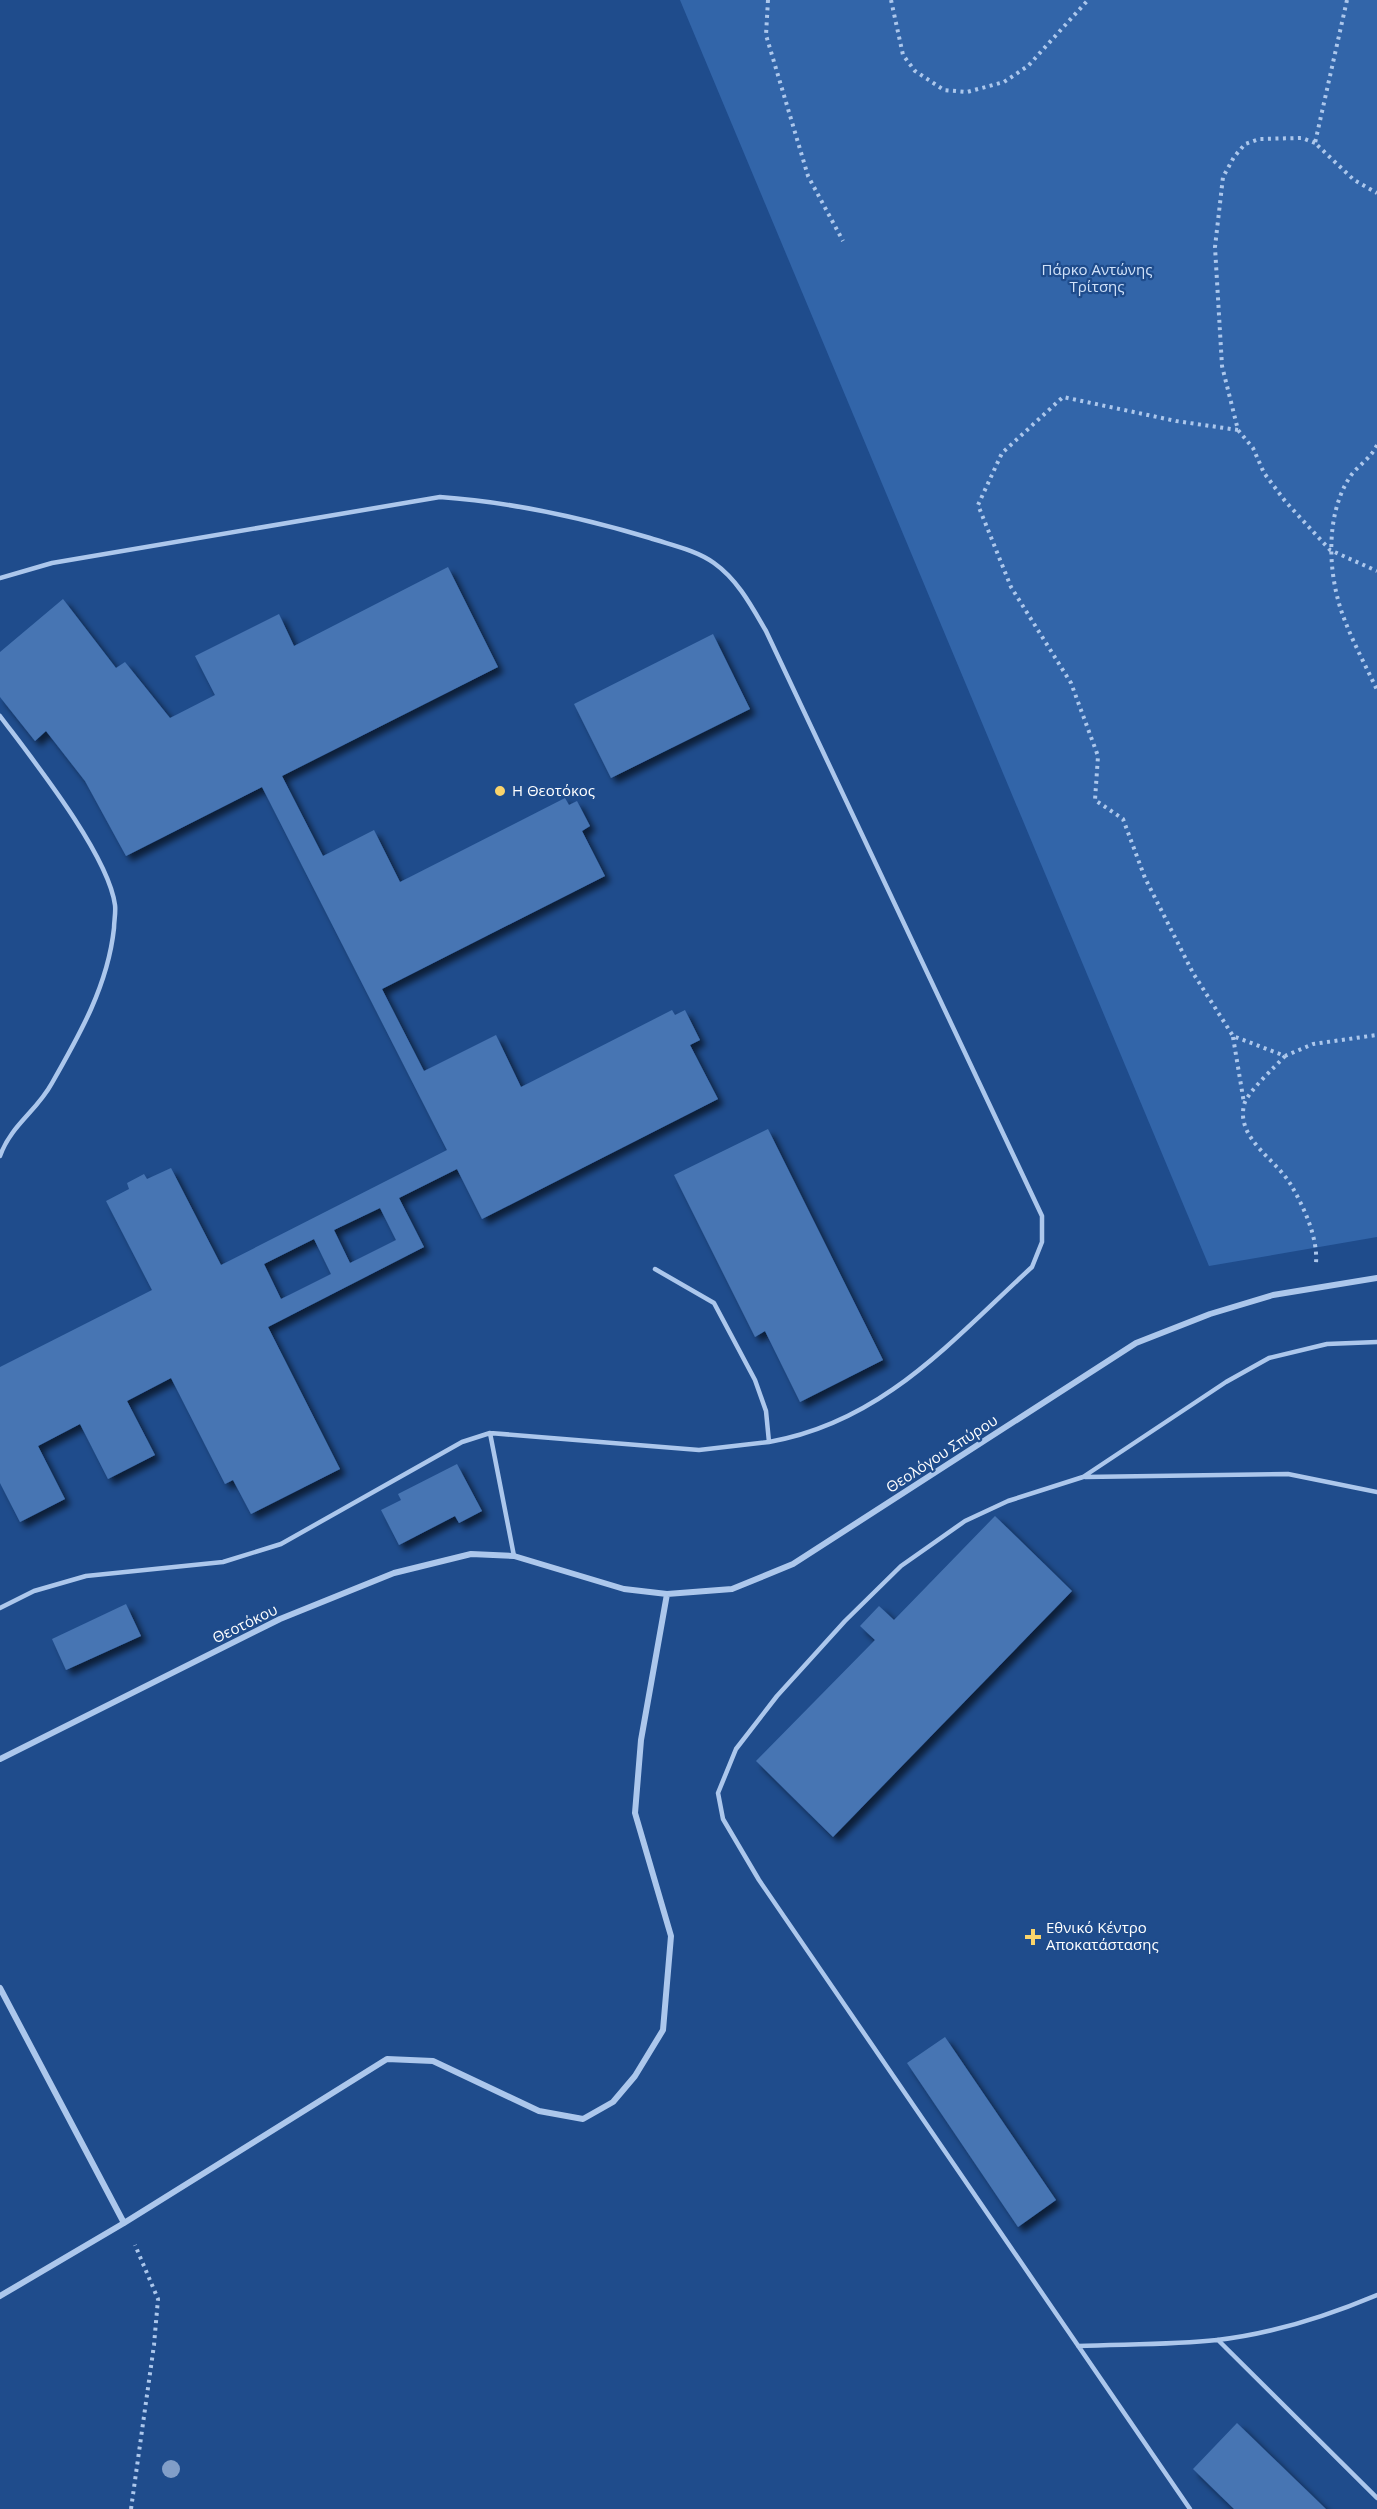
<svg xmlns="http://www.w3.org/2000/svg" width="1377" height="2509" font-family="'Open Sans',sans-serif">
<defs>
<filter id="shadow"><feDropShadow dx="5.5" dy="5.5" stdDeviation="3" flood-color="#0009"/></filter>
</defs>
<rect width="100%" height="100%" fill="#1f4c8c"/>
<!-- green -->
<path fill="#3265a9" d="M 680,0 L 1377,0 L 1377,1237 L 1209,1266 Z"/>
<!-- building -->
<path fill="#4775b3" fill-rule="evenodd" filter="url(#shadow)" d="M 448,567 L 498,667 L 282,776 L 323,856 L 374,830 L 400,882 L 565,798 L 569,805 L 577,801 L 590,826 L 582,831 L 605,876 L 382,989 L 424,1071 L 496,1035 L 521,1087 L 672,1010 L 675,1015 L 685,1010 L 700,1040 L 690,1045 L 718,1099 L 482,1219 L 457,1169 L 399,1198 L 424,1247 L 268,1327 L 340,1469 L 251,1514 L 233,1480 L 225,1484 L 171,1378 L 127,1401 L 155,1455 L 108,1479 L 80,1424 L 38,1446 L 65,1499 L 20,1522 L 0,1483 L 0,1367 L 152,1290 L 106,1201 L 129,1189 L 127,1183 L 144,1174 L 147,1179 L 171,1168 L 221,1265 L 447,1150 L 262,787 L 126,856 L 85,781 L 46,731 L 35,741 L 0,697 L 0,652 L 63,599 L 116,668 L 125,662 L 170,718 L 215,695 L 195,656 L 279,614 L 294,646 ZM 380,1208 L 396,1240 L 350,1263 L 334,1230 ZM 314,1239 L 331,1274 L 281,1299 L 264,1264 Z
M 713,634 L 750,709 L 611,778 L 574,704 Z
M 768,1129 L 883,1360 L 800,1402 L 765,1331 L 755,1337 L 674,1175 Z
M 457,1464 L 482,1511 L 459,1523 L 455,1516 L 399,1545 L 381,1510 L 401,1500 L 398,1494 Z
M 995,1516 L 1072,1591 L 833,1837 L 756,1761 L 875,1640 L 860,1626 L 879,1606 L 894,1620 Z
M 126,1604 L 141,1636 L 66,1670 L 52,1639 Z
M 945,2037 L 1056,2200 L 1018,2227 L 907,2063 Z
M 1237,2423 L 1326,2509 L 1234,2509 L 1193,2469 Z"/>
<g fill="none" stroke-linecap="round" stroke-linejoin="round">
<!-- path -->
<path stroke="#acc7ec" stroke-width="4" stroke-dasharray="3 4.5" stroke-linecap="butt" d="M 768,0 L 766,35 L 808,176 L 843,241
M 891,0 L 903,55 L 915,71 L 944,90 L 967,92 L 1004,82 L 1028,66 L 1088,0
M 1347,0 L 1315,143 L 1354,180 L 1377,193
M 1315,143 L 1302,138 L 1259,139 L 1245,144 L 1234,157 L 1223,177 L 1215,247 L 1222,366 L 1238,430 L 1253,448 L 1264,473 L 1285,501 L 1330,550 L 1377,571
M 1238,430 L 1176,421 L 1063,397 L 1002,453 L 978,505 L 1011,587 L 1071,683 L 1098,756 L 1095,800 L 1123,819 L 1145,878 L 1193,973 L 1233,1036 L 1285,1056 L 1313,1044 L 1377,1035
M 1377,445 C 1370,460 1355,467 1348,480 C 1326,517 1328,570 1341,610 C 1350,637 1365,664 1377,690
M 1233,1037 L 1244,1103
M 1285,1056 C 1275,1067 1247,1092 1244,1105 C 1236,1139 1276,1159 1291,1185 C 1304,1207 1318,1238 1316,1263
M 131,2509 L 154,2345 L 158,2299 L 135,2245"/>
<!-- lane -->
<path stroke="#acc7ec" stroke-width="4.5" d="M 0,578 L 52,563 L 440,497 C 512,502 580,517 650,538 C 671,545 696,550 714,563 C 738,580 752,607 766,631 L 1042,1216 L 1042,1242 L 1032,1267 C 951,1341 883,1422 769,1442
M 0,716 C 33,760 108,854 115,905 C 116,912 114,921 114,928 C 108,985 80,1034 52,1083 C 37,1111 11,1125 0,1156
M 490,1433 L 514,1556
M 1085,1477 L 1288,1474 L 1377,1492
M 0,1608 L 34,1591 L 86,1576 L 223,1562 L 281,1544 L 462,1442 L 490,1433 L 699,1450 L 769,1442 L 766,1411 L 755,1380 L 714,1303 L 655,1269
M 1218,2340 L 1377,2498
M 1078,2346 C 1124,2344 1171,2345 1217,2340 C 1270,2334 1327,2316 1377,2295
M 1190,2509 L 759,1880 L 723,1819 L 718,1793 L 736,1749 L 777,1696 L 845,1621 L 901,1566 L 965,1521 L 1008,1501 L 1083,1477 L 1226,1382 L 1269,1358 L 1327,1344 L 1377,1342"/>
<!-- street -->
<path stroke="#acc7ec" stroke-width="6" d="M 0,1759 L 280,1619 L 394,1573 L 471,1554 L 514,1556 L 624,1589 L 667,1594 L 732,1589 L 793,1564 L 1136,1343 L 1210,1314 L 1273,1295 L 1377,1278
M 0,1988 L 124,2223
M 0,2296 L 124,2223 L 387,2059 L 433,2061 L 539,2111 L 583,2119 L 613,2102 L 635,2076 L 663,2030 L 671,1936 L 635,1813 L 641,1740 L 667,1594"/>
</g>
<!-- trees -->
<circle fill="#819ec8" cx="171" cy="2469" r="9"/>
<!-- markers -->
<g fill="#fad46b" stroke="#1f4c8c" stroke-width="2">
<circle cx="500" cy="791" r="6"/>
<path d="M1030 1928h6v6h6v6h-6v6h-6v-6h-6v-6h6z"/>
</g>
<g text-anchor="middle" stroke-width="4.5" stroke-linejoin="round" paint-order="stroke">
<!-- park labels -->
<g font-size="15" fill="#d1e2f9" stroke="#1f4c8c">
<text x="1097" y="275">Πάρκο Αντώνης<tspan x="1097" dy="17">Τρίτσης</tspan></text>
</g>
<!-- poi labels -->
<g font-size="15" fill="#fff" stroke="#1f4c8c" text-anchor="start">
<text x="512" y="796">Η Θεοτόκος</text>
<text x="1046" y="1933">Εθνικό Κέντρο<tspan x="1046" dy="17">Αποκατάστασης</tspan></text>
</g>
<!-- street labels -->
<g font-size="15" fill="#fff" stroke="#1f4c8c">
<text transform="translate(942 1454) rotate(-33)" y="5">Θεολόγου Σπύρου</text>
<text transform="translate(245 1624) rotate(-26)" y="5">Θεοτόκου</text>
</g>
</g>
</svg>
